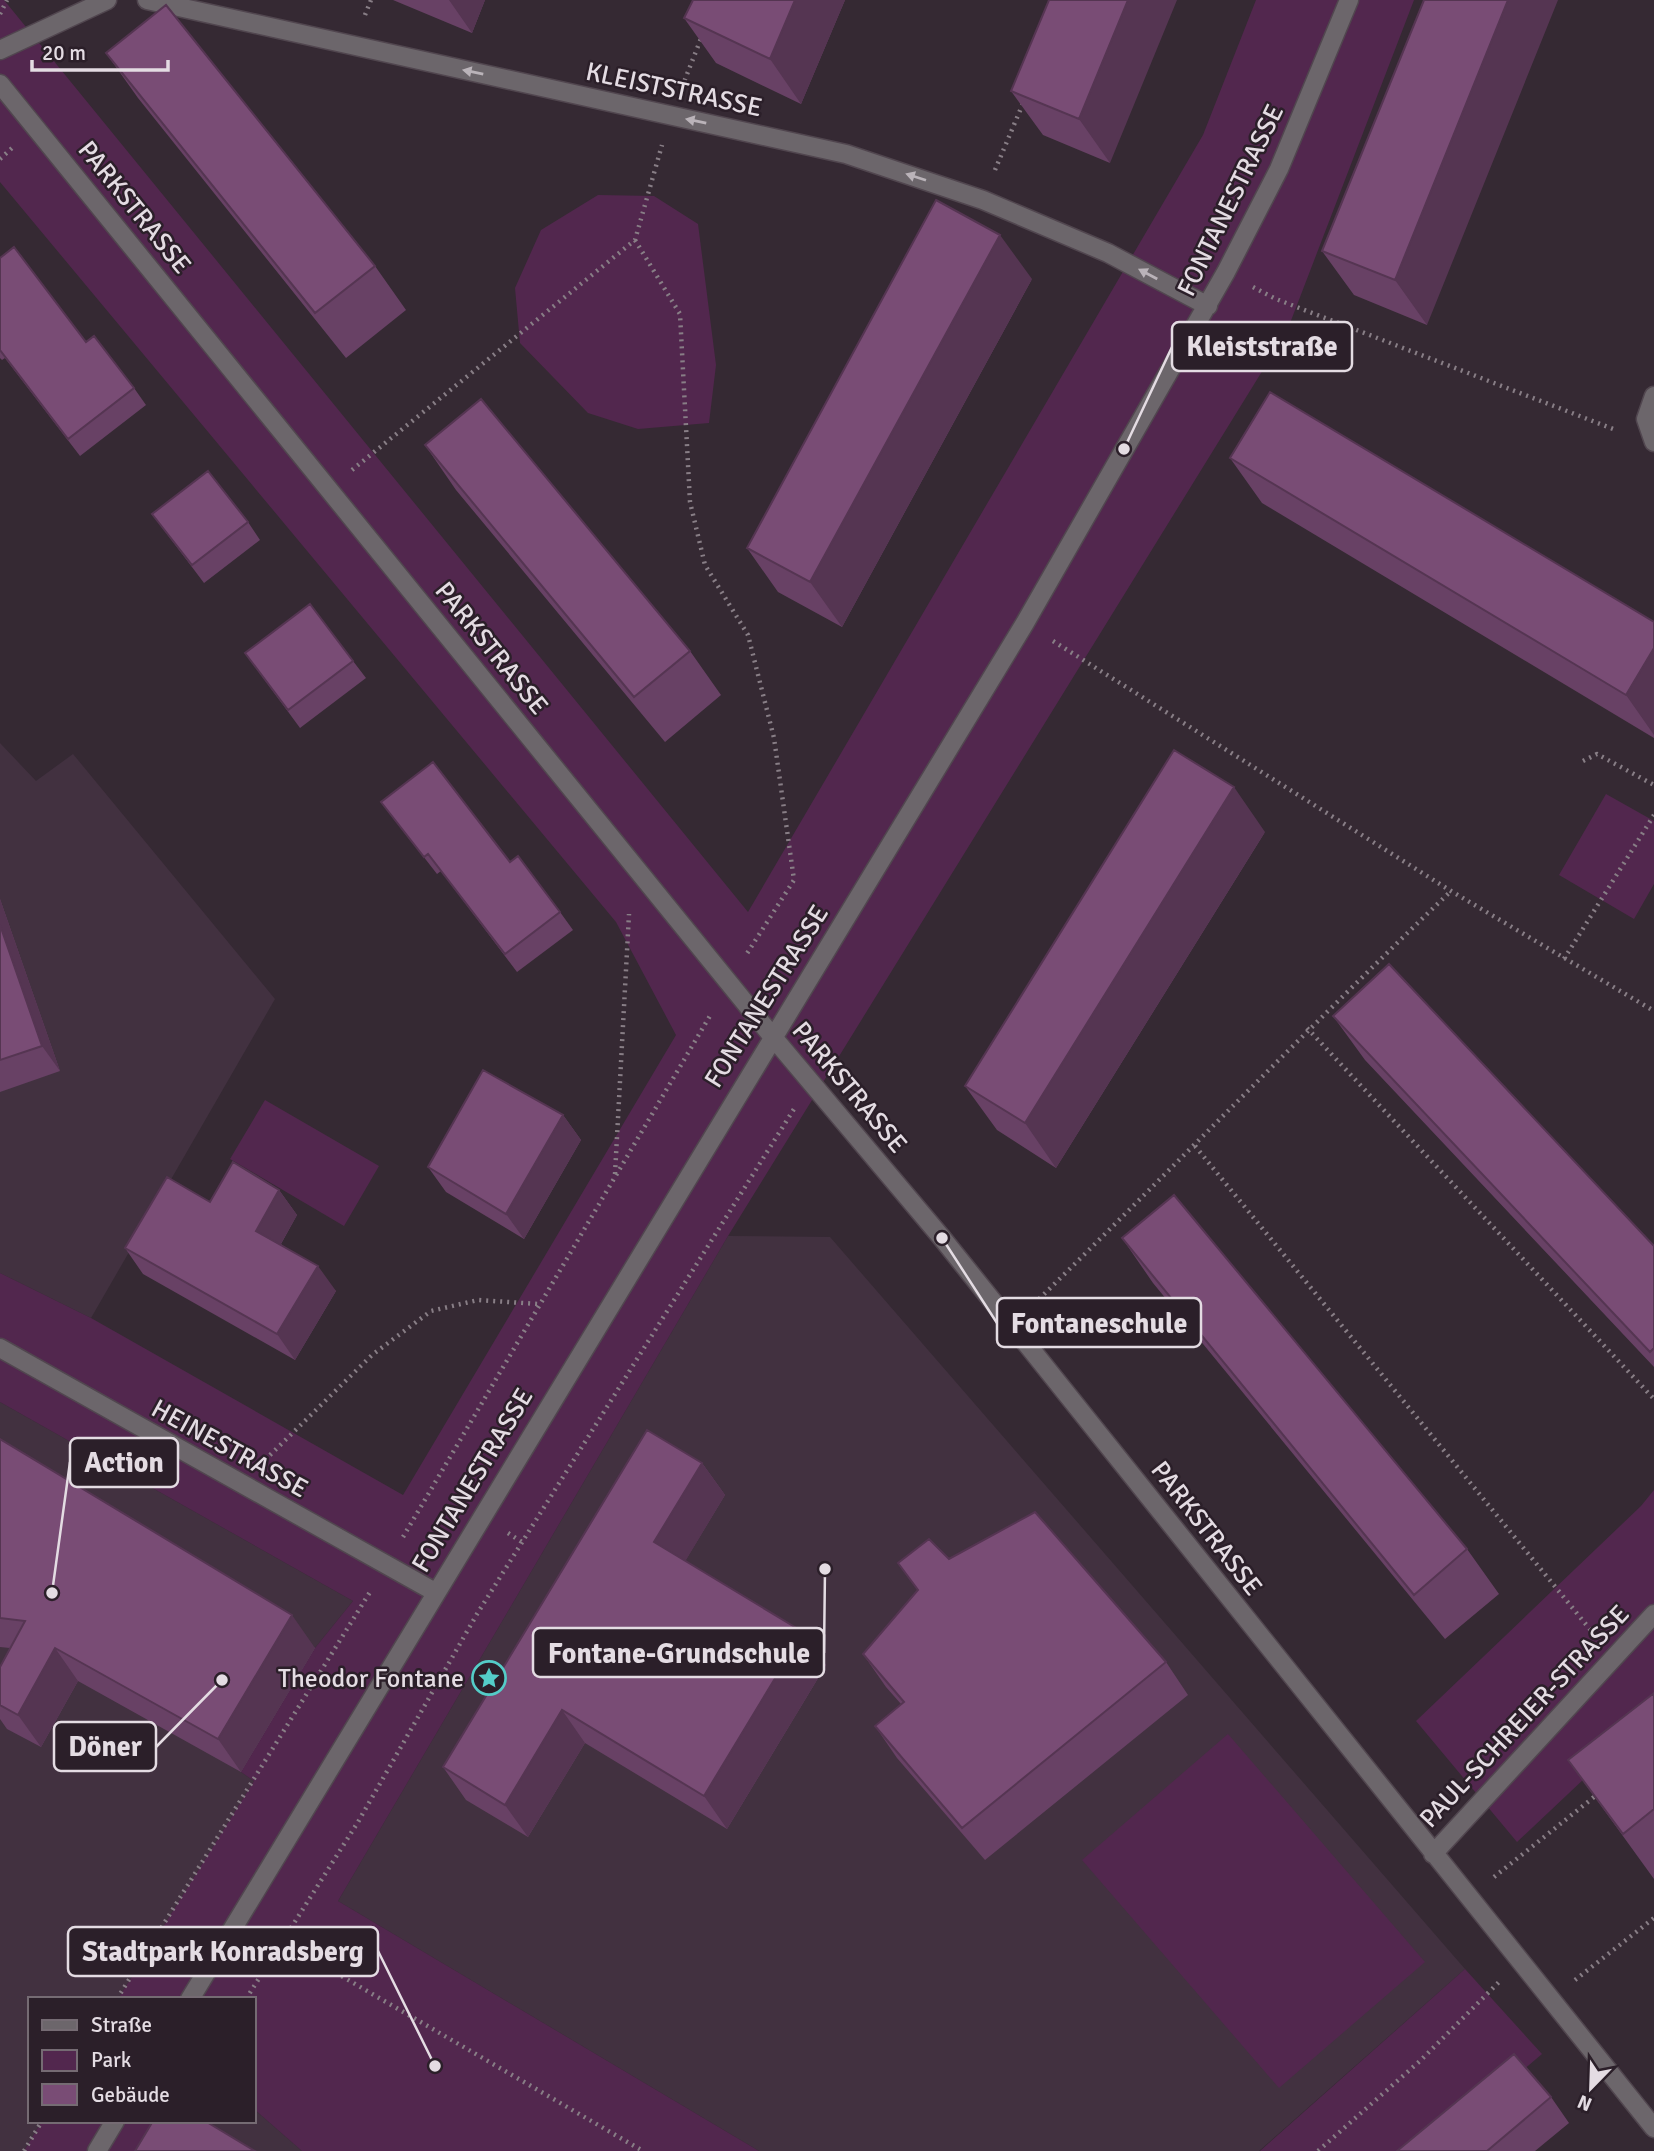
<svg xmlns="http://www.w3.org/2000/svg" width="1654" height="2151" font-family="Signika,sans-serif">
<rect width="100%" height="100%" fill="#352933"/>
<!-- built -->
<path fill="#423140" d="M 0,743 L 36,781 L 73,754 L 275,999 L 91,1318 L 0,1273 Z
M 728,1236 L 830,1237 L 1465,1969 L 1259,2151 L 759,2151 L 338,1901 Z
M 0,1402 L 353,1601 L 315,1648 L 241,1772 L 254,1781 L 118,1999 L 30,1999 L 30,2121 L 42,2121 L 24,2151 L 0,2151 Z
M 254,2109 L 302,2151 L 172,2151 L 189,2121 L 254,2121 Z"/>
<!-- green -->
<path fill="#52274e" d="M 0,0 L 4,0 L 748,912 L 1203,135 L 1256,0 L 1414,0 L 1287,331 L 728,1236 L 338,1901 L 759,2151 L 302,2151 L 254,2109 L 254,1999 L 118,1999 L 254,1781 L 241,1772 L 315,1648 L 353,1601 L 0,1402 L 0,1273 L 91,1318 L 403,1495 L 676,1035 L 616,922 L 0,182 Z
M 598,195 L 654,196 L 698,224 L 716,365 L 709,423 L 638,429 L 588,413 L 520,343 L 515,288 L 541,230 Z
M 1606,794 L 1654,821 L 1654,884 L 1634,919 L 1559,875 Z
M 265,1100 L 379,1166 L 344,1226 L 230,1159 Z
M 1654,1490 L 1654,1713 L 1517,1842 L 1416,1721 L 1641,1506 Z
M 1228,1734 L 1425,1962 L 1279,2088 L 1082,1860 Z
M 1465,1969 L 1542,2054 L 1427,2151 L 1260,2151 Z
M 42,2121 L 190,2121 L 172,2151 L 24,2151 Z"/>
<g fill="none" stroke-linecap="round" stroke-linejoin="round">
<!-- minor casing -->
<g stroke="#51464f" stroke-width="21">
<path id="minor" d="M 147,0 L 846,154 L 983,200 L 1108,253 L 1208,306
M 0,50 L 107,0
M 0,84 L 772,1036 L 942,1238 L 1654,2128
M 1654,396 L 1646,419 L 1654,442
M 0,1348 L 435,1592
M 1433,1854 L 1654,1614
M 190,1999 L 1025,623 L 1226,272 L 1279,169 L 1349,0
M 97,2151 L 115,2121"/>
</g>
<!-- path -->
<path stroke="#887e86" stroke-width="4.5" stroke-dasharray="2 5" stroke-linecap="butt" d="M 0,14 L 7,0
M 365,15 L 371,0
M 682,87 L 702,36
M 0,159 L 12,148
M 995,170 L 1024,101
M 635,240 L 680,314 L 690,502 L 705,565 L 748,635 L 774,738 L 794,880 L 746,955
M 1253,287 L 1276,299 L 1616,430
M 352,470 L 635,240 L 662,145
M 1053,641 L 1451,891 L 1654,1011
M 1583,761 L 1597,754 L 1654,785
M 1564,959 L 1654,815
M 1307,1028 L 1654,1399
M 1195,1146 L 1593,1633
M 615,1174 L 629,914
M 1034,1304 C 1174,1167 1310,1026 1451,891
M 265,1460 L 372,1355 L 431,1311 L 478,1300 L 538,1304
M 508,1533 L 522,1542
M 403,1537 L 711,1014
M 1494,1877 L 1599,1793
M 281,1941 L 643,2151
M 1575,1980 L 1654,1918
M 117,1999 L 370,1592
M 246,1999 L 358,1822 L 477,1614 L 794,1109
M 24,2151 L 42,2121
M 1318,2151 L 1421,2060 L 1499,1982"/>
<!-- minor -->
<use href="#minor" stroke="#6c666b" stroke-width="18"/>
</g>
<!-- wall -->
<path fill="#684165" d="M 393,0 L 485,0 L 472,33 Z
M 845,0 L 801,104 L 716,63 L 684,18 Z
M 1049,0 L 1110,163 L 1043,135 L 1011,91 Z
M 1424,0 L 1427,325 L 1354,295 L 1322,251 Z
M 106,53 L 375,266 L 406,310 L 346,358 L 138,98 Z
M 0,258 L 134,388 L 146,405 L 80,456 L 5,358 L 2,360 L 0,358 Z
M 1032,279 L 842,627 L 778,592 L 747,548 Z
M 425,445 L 690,651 L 721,695 L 665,742 L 456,490 Z
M 1230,458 L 1654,622 L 1654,738 L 1262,503 Z
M 152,514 L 248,522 L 260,540 L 204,583 Z
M 245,653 L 353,661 L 366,678 L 300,728 Z
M 381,802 L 510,862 L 560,912 L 573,930 L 517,972 L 441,871 L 437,874 Z
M 1265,832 L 1056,1168 L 997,1130 L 965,1086 Z
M 0,899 L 60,1071 L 0,1092 Z
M 1333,1016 L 1654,1246 L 1654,1367 L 1365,1060 Z
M 563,1115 L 581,1140 L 524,1239 L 446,1192 L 428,1167 Z
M 279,1190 L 297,1215 L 281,1244 L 336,1291 L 295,1360 L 143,1274 L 125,1248 L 210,1202 Z
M 1122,1238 L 1467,1549 L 1499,1594 L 1445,1639 L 1153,1283 Z
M 0,1439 L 315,1648 L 241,1772 L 78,1681 L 41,1747 L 7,1729 L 0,1719 L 0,1667 L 10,1648 L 0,1647 Z
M 702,1463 L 725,1495 L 685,1561 L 803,1632 L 826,1665 L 727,1829 L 585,1743 L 528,1837 L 466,1800 L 443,1767 Z
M 949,1559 L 1166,1662 L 1188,1695 L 985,1860 L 897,1758 L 875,1726 L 901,1704 L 886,1687 L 863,1654 Z
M 1654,1693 L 1654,1879 L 1568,1760 Z
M 1551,2097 L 1569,2123 L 1535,2151 L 1397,2151 Z"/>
<!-- shaded-wall -->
<path fill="#553552" d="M 449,0 L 485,0 L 472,33 Z
M 795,0 L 845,0 L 801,104 L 770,59 Z
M 1128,0 L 1177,0 L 1110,163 L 1079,119 Z
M 1508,0 L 1558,0 L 1427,325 L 1395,280 Z
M 1000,235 L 1032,279 L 842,627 L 810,582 Z
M 1654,648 L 1654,735 L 1626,695 Z
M 1234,787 L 1265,832 L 1056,1168 L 1025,1123 Z
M 0,899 L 60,1071 L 42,1046 L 0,925 Z
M 563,1115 L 581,1140 L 524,1239 L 506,1214 Z
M 279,1190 L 297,1215 L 274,1256 L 256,1231 Z
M 318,1266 L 336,1291 L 295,1360 L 277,1334 Z
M 702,1463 L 725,1495 L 677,1575 L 654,1542 Z
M 292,1615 L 315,1648 L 241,1772 L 218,1739 Z
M 803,1632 L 826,1665 L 727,1829 L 704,1796 Z
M 55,1648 L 78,1681 L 41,1747 L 18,1715 Z
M 562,1710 L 585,1743 L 528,1837 L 505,1805 Z"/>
<!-- building -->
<path fill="#794c75" stroke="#553552" stroke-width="2" d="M 693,0 L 795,0 L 770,59 L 684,18 Z
M 1049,0 L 1128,0 L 1079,119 L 1011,91 Z
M 1424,0 L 1508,0 L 1395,280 L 1322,251 Z
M 166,5 L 375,266 L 315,313 L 106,53 Z
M 936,200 L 1000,235 L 810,582 L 747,548 Z
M 14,247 L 86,342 L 94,336 L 134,388 L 68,439 L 0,350 L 0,258 Z
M 1270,392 L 1654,622 L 1654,648 L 1626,695 L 1230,458 Z
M 481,399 L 690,651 L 634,697 L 425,445 Z
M 208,471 L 248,522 L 192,565 L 152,514 Z
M 310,604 L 353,661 L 288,710 L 245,653 Z
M 1174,750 L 1234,787 L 1025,1123 L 965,1086 Z
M 433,762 L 510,862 L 518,856 L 560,912 L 505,954 L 428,854 L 424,857 L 381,802 Z
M 0,925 L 42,1046 L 0,1060 Z
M 1389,964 L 1654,1246 L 1654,1348 L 1650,1352 L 1333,1016 Z
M 483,1070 L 563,1115 L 506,1214 L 428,1167 Z
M 233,1162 L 279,1190 L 256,1231 L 318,1266 L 277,1334 L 125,1248 L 167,1177 L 210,1202 Z
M 1174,1195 L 1467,1549 L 1414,1595 L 1122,1238 Z
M 647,1430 L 702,1463 L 654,1542 L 803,1632 L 704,1796 L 562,1710 L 505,1805 L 443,1767 Z
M 0,1439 L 292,1615 L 218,1739 L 55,1648 L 18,1715 L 0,1705 L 0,1667 L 25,1621 L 0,1618 Z
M 1035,1512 L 1166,1662 L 962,1828 L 875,1726 L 904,1702 L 863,1654 L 918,1590 L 898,1563 L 929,1539 L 949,1559 Z
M 1654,1693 L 1654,1809 L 1623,1834 L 1568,1760 Z
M 1514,2054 L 1551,2097 L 1487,2151 L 1397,2151 Z
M 153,2121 L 205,2121 L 255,2151 L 135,2151 Z"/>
<!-- one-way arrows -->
<defs><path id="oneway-solid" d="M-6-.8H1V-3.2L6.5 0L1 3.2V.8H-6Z" transform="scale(1.75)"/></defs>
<g fill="#bab3b9">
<use href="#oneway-solid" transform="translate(473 72) rotate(-168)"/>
<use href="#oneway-solid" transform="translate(696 121) rotate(-168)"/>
<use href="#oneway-solid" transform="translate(916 177) rotate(-162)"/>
<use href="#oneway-solid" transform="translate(1148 274) rotate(-152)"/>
</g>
<!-- icons -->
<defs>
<g id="sight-ring" transform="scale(1.75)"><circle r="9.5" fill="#2b1f29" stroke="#54cdc8" stroke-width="1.5"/><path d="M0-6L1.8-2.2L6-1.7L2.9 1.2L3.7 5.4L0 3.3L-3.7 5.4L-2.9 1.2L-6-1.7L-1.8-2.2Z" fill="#54cdc8"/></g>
</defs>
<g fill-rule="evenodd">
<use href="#sight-ring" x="489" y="1678"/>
</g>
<g text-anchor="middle" stroke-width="5" stroke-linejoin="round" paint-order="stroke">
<!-- street labels -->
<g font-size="26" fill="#e4dce3" stroke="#2b1f29">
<text transform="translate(674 89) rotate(12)" y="9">KLEISTSTRASSE</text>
<text transform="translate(1230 200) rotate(-64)" y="9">FONTANESTRASSE</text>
<text transform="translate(135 207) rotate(51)" y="9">PARKSTRASSE</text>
<text transform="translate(492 648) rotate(51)" y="9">PARKSTRASSE</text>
<text transform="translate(766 996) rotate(-58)" y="9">FONTANESTRASSE</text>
<text transform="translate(850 1087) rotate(50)" y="9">PARKSTRASSE</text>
<text transform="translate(230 1448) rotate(29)" y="9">HEINESTRASSE</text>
<text transform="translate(472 1480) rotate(-59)" y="9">FONTANESTRASSE</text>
<text transform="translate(1207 1528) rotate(52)" y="9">PARKSTRASSE</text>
<text transform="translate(1524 1716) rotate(-47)" y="9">PAUL-SCHREIER-STRASSE</text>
</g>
<!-- poi labels -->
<g font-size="26" fill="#e4dce3" stroke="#2b1f29" text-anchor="end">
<text x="464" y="1687">Theodor Fontane</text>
</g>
</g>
<!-- callouts -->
<path fill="none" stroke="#e4dce3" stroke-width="2.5" d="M1124 449L1172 347M942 1238L997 1323M52 1593L70 1462M825 1569L824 1653M222 1680L156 1747M435 2066L378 1951"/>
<g fill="#e4dce3" stroke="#2b1f29" stroke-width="2.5">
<circle cx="1124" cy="449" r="7"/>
<circle cx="942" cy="1238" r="7"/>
<circle cx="52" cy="1593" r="7"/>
<circle cx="825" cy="1569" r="7"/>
<circle cx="222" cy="1680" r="7"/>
<circle cx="435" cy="2066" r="7"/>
</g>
<g fill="#2b1f29" stroke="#e4dce3" stroke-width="2.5">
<rect x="1172" y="322" width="180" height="49" rx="7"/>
<rect x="997" y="1298" width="204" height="49" rx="7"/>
<rect x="70" y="1438" width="108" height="49" rx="7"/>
<rect x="533" y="1628" width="291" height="49" rx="7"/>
<rect x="54" y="1722" width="102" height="49" rx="7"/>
<rect x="68" y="1927" width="310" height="49" rx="7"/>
</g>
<g font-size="28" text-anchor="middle" font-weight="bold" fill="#e4dce3">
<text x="1262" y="356">Kleiststraße</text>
<text x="1099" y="1333">Fontaneschule</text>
<text x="124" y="1472">Action</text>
<text x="679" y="1663">Fontane-Grundschule</text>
<text x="105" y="1756">Döner</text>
<text x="223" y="1961">Stadtpark Konradsberg</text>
</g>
<!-- legend -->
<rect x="28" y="1997" width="228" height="126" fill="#2b1f29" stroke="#756b73" stroke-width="2"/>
<rect x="42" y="2020" width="35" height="10" fill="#6c666b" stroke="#756b73" stroke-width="2"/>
<text x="91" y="2032" font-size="21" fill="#e4dce3">Straße</text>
<rect x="42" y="2050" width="35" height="21" fill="#52274e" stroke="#756b73" stroke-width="2"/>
<text x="91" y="2067" font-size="21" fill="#e4dce3">Park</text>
<rect x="42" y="2084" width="35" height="21" fill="#794c75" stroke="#756b73" stroke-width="2"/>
<text x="91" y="2102" font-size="21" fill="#e4dce3">Gebäude</text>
<!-- north arrow -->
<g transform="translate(1591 2088) rotate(203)" stroke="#2b1f29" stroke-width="5" paint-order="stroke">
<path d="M0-5L12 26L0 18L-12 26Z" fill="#e4dce3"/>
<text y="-10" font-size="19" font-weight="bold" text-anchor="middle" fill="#e4dce3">N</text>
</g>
<!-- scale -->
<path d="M32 60v10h136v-10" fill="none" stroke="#e4dce3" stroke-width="3.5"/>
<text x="42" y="60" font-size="21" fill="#e4dce3" stroke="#2b1f29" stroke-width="5" paint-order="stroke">20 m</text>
</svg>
